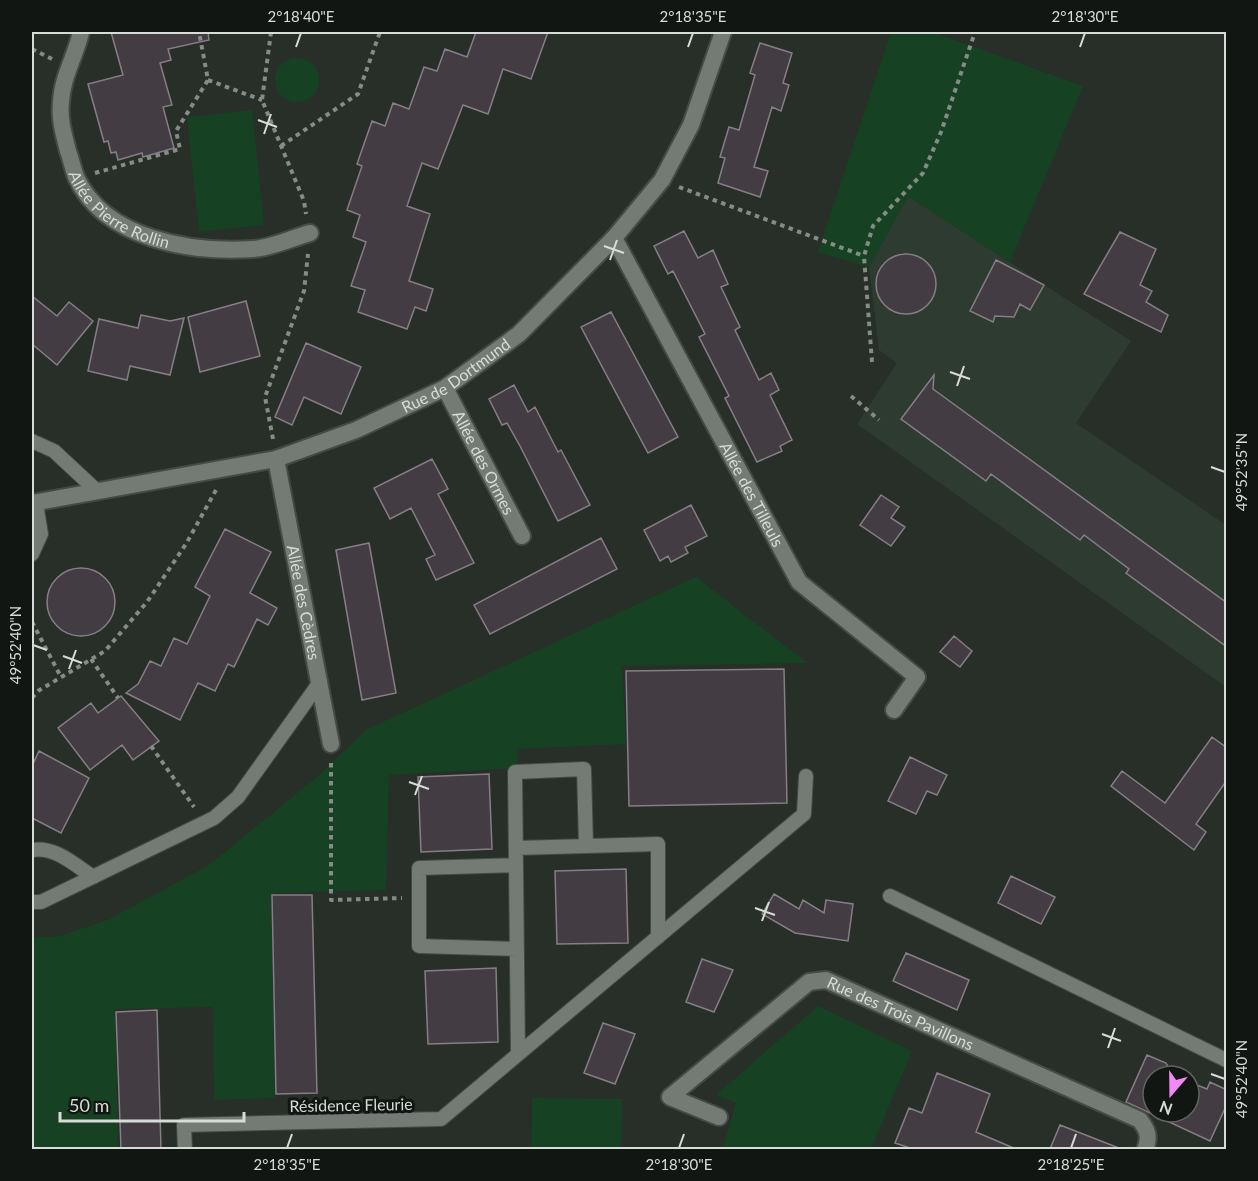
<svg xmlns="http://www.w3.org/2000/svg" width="1258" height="1181" font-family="Lato,sans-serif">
<rect width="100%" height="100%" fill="#272f28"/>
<!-- built -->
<path fill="#2e3b31" d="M 908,196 L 1131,341 L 1076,423 L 1226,525 L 1226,687 L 857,424 L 897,363 L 879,350 L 869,267 Z"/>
<!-- green -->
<path fill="#164223" d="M 891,32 L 932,32 L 1083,86 L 1010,262 L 908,196 L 869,267 L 818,252 Z
M275 80a22 22 0 1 1 44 0a22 22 0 1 1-44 0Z
M 252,110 L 264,225 L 199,232 L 187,117 Z
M 696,577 L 807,663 L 622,666 L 626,744 L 517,749 L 518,768 L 389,775 L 386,890 L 271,893 L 275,1098 L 214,1100 L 213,1007 L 115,1009 L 118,1149 L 32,1150 L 32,937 L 57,937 L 108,920 L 209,865 L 317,777 L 366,730 Z
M 818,1006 L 912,1051 L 871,1149 L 728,1150 L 723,1147 L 736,1103 L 716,1095 Z
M 532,1098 L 622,1099 L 621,1149 L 531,1149 Z"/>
<!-- building -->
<path fill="#433c43" stroke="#867e86" stroke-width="1.5" d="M 111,32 L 208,32 L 209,40 L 168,49 L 171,60 L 160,63 L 172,105 L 163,107 L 174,148 L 143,157 L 142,153 L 118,160 L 116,152 L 111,153 L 108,141 L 104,142 L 88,84 L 123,75 Z
M 476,32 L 548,32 L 531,79 L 503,69 L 488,114 L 463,105 L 438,169 L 422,163 L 407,206 L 430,214 L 409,281 L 433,289 L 426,311 L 415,307 L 407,329 L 358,312 L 365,290 L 351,286 L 366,242 L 353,237 L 360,215 L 347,210 L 362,166 L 357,164 L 372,121 L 385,126 L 393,103 L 409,109 L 424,67 L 437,71 L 445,49 L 467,57 Z
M 760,43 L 792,53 L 783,83 L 789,85 L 781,111 L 772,107 L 754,167 L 768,171 L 760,197 L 718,183 L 725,158 L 720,157 L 729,127 L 739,130 L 755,75 L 750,73 Z
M 684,231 L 698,258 L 713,250 L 728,284 L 721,287 L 740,327 L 735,330 L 759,380 L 771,373 L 779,390 L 770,395 L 792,440 L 780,446 L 782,451 L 757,462 L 725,398 L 729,396 L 699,337 L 705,334 L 673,271 L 668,274 L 654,246 Z
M 1120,232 L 1156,249 L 1140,285 L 1152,291 L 1146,302 L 1168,315 L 1161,332 L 1084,294 Z
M876 284a30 30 0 1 1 60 0a30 30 0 1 1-60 0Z
M 996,260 L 1044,285 L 1030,310 L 1020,304 L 1014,317 L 995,316 L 993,322 L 970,311 Z
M 32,296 L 57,316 L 69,302 L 93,321 L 57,365 L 32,344 Z
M 246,301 L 260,356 L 200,372 L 188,317 Z
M 611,312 L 678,437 L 648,453 L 581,327 Z
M 141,315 L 170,321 L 184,318 L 170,375 L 130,366 L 127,380 L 88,371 L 99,319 L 138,328 Z
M 306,343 L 361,367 L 341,414 L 304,397 L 292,425 L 275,417 Z
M 934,375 L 933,389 L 1227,603 L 1227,647 L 1126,573 L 1129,569 L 1084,535 L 1080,540 L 991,474 L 986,481 L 901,419 Z
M 514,385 L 528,412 L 535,407 L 558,452 L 561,450 L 590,505 L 558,521 L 520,446 L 507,423 L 502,425 L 489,399 Z
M 432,459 L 448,489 L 438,494 L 474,563 L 436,580 L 426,559 L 435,555 L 411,508 L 390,519 L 374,488 Z
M 881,495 L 899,507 L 891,518 L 905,527 L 891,546 L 860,525 Z
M 691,505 L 707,536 L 685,547 L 688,553 L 671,562 L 668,556 L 660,561 L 644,530 Z
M 225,529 L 271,552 L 250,593 L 277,608 L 268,625 L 257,619 L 234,667 L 228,664 L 215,691 L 198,683 L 180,720 L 126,693 L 138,684 L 150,661 L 161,666 L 174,638 L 187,644 L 210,596 L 195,587 Z
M 601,538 L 617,569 L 490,634 L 474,605 Z
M 369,543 L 396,693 L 362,700 L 336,550 Z
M47 602a34 34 0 1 1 68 0a34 34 0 1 1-68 0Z
M 954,636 L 972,651 L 960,667 L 940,652 Z
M 784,669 L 787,803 L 629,806 L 626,671 Z
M 121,696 L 159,741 L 133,760 L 122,745 L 90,770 L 58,728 L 91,703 L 98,713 Z
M 1212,737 L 1227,748 L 1227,780 L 1196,824 L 1206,832 L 1194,850 L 1111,786 L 1122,771 L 1165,803 Z
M 39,751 L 89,778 L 61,833 L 32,818 L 32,766 Z
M 910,757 L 947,775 L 937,795 L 927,791 L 916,814 L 888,801 Z
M 489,774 L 492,849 L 421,852 L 418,777 Z
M 626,869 L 628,943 L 557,944 L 555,871 Z
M 1011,876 L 1055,897 L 1041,924 L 998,903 Z
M 774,894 L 799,909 L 803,900 L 824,913 L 826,900 L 853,904 L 848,941 L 795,933 L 762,914 Z
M 272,895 L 312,895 L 317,1093 L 276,1094 Z
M 906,953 L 969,980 L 957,1010 L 893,981 Z
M 702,959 L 733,970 L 714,1012 L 686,1002 Z
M 496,968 L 498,1042 L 428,1044 L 425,971 Z
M 157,1010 L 161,1149 L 121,1149 L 116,1012 Z
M 603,1023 L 635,1034 L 615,1084 L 584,1073 Z
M 1147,1055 L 1166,1063 L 1173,1076 L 1153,1076 L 1153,1112 L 1189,1112 L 1189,1086 L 1197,1085 L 1207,1089 L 1210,1082 L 1227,1090 L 1227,1104 L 1210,1141 L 1126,1102 Z
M 937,1073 L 990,1094 L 976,1132 L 1016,1149 L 913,1149 L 895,1143 L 909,1108 L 922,1113 Z
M 1060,1125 L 1119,1148 L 1119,1149 L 1050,1149 Z"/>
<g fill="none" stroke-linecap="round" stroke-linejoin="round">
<!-- service casing -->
<g stroke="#444a45" stroke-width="16">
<path id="service" d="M 32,441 L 54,451 L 97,491
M 32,554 L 41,534 L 36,503
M 516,848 L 658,844 L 658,937
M 32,850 C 55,846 75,865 93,877
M 516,865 L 419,868 L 419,946 L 517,949
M 890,896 L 1226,1060
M 32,902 L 41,902 L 214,818 L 238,797 L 320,682
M 518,1054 L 515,772 L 584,769 L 586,846
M 185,1150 L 184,1125 L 441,1119 L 804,814 L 806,776"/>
</g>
<!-- minor casing -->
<g stroke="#444a45" stroke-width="20">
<g id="minor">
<path id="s1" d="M 81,32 C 76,55 62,77 61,102 C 59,119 64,135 68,151 C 71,159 73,169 76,177 C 105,240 192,253 253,249 C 271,248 292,238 310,233"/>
<path id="s2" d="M 614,238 L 799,582 L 917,677 L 894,710"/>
<path id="s3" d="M 445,388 L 522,536"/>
<path id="s4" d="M 276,459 L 331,744"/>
<path id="s5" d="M 32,503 L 276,459 L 356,430 L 445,388 L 519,334 L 614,238 L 662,180 L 691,125 L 723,32"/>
<path id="s6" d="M 719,1117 L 670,1097 L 809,982 L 826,980 L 1140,1120 C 1148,1131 1150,1137 1145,1150"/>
</g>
</g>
<!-- path -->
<path stroke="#858b85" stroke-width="4" stroke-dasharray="4.5 4.5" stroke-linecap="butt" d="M 271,32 L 262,100 L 304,201 L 306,214
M 32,49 L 52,59
M 208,80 L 262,100
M 281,146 L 358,94 L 380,32
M 95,173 L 180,149 L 176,131 L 208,80 L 199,32
M 679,187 L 864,256
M 872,362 L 864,256 L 873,226 L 923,173 L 941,132 L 975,32
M 851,396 L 879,420
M 273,439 L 265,397 L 304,291 L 308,254
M 32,622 L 61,677
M 91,659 L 118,698
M 32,698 L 38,691 L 105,651 L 147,602 L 186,544 L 216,490
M 151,746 L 194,807
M 331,763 L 331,900 L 402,898"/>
<!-- service -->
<use href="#service" stroke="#737b74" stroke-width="14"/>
<!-- minor -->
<use href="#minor" stroke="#737b74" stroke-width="16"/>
</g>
<!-- ticks -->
<path fill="none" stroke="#d8dcd8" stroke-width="2" d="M 296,47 L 301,33M 688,47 L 693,33M 1080,47 L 1085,33M 258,120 L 277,127M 264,134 L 271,114M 604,246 L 624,253M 610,260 L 617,240M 950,372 L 970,379M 957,386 L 964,366M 1211,467 L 1225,472M 33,645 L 47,650M 63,656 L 82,663M 69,669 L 76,650M 409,782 L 429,789M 415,795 L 422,776M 755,908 L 775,915M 762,921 L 769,902M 1102,1034 L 1121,1041M 1108,1048 L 1115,1028M 1211,1074 L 1225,1079M 287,1148 L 292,1134M 679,1148 L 684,1134M 1071,1148 L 1076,1134"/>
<g text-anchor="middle" stroke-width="6" stroke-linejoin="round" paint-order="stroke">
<!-- street labels -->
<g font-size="16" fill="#d8dcd8" stroke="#121613">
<text dy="6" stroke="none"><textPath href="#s1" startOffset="206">Allée Pierre Rollin</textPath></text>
<text dy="6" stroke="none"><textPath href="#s5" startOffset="447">Rue de Dortmund</textPath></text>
<text dy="6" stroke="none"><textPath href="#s3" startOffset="84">Allée des Ormes</textPath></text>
<text dy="6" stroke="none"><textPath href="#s2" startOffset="291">Allée des Tilleuls</textPath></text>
<text dy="6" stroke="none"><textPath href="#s4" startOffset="146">Allée des Cèdres</textPath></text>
<text dy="6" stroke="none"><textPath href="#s6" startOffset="332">Rue des Trois Pavillons</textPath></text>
<text transform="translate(351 1105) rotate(-1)" y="6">Résidence Fleurie</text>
</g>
</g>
<!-- border -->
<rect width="1258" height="1181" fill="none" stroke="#121613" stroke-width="66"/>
<!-- north arrow -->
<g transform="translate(1171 1094) rotate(200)"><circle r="28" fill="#121613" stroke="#616562" stroke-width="1.5"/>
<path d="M0-4.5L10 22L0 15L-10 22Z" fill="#f18af4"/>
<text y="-9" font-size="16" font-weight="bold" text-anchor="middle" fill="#d8dcd8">N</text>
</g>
<!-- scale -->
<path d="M60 1112v9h184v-9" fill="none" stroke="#d8dcd8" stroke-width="3"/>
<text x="69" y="1112" font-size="18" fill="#d8dcd8" stroke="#121613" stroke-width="4.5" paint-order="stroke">50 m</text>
<rect x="33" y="33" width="1192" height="1115" fill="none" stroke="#d8dcd8" stroke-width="2"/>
<g font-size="15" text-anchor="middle" fill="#d8dcd8">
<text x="301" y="22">2°18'40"E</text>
<text x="693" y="22">2°18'35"E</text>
<text x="1085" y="22">2°18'30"E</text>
<text transform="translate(1242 472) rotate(-90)" y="5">49°52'35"N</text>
<text transform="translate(16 645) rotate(-90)" y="5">49°52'40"N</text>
<text transform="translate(1242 1079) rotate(-90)" y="5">49°52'40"N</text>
<text x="287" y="1170">2°18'35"E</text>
<text x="679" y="1170">2°18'30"E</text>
<text x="1071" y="1170">2°18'25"E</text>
</g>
</svg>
